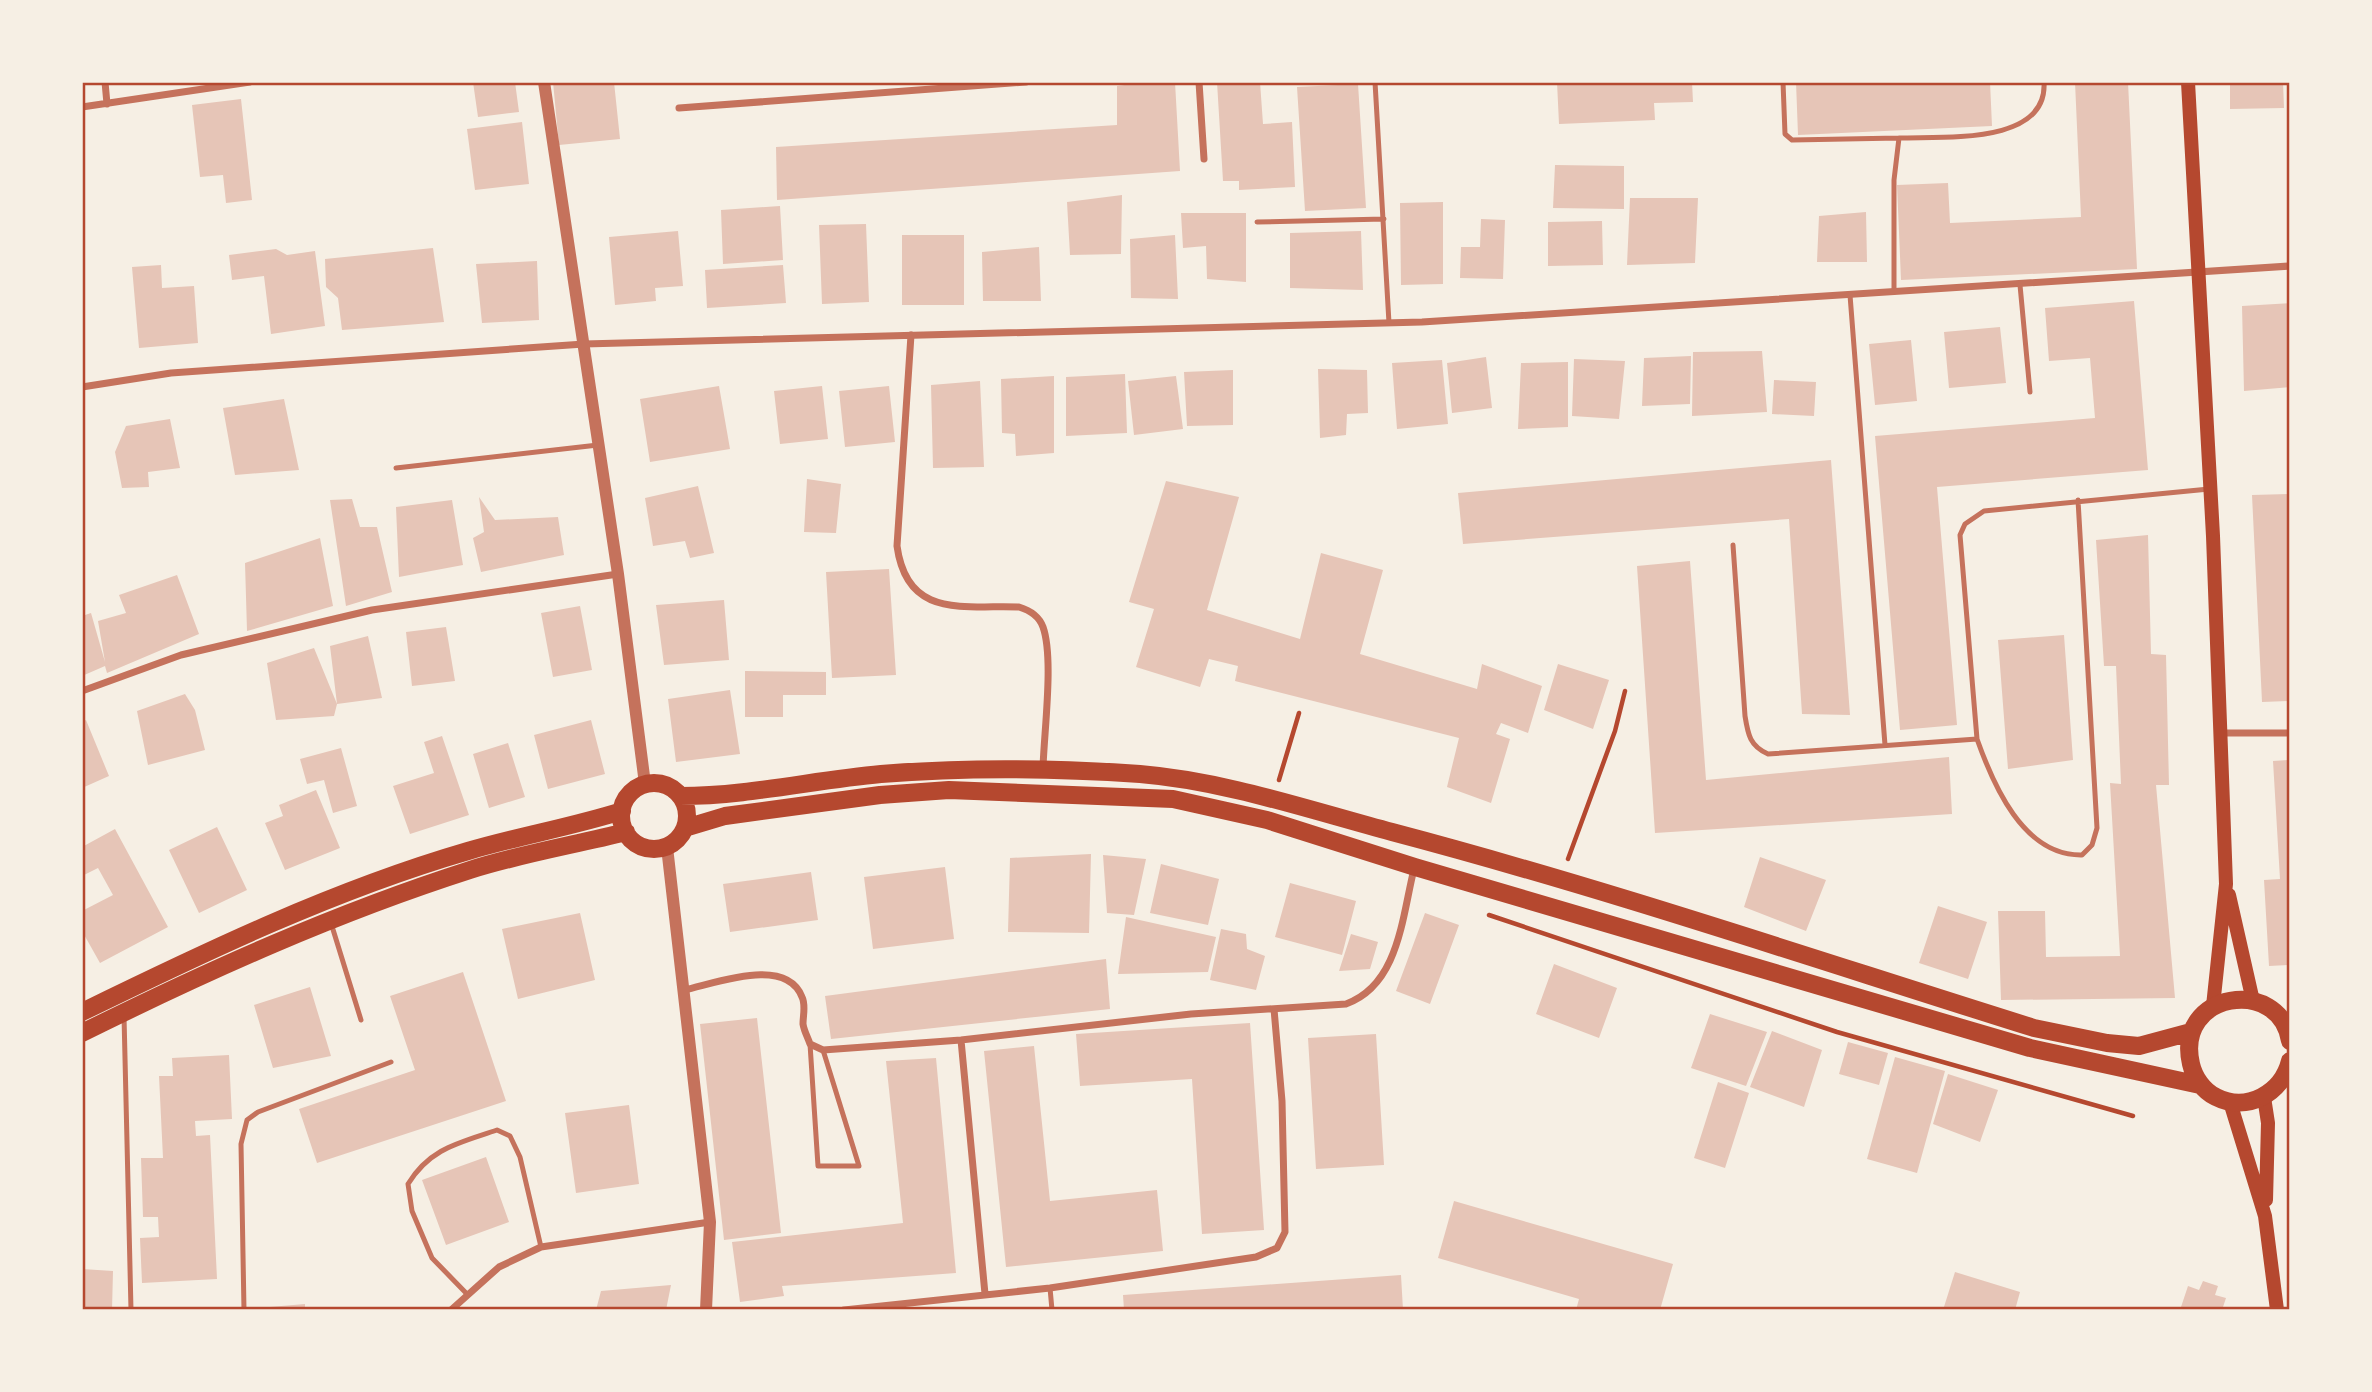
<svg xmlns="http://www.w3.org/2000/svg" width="2372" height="1392" font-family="Raleway,sans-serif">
<rect width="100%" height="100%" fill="#f6efe4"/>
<!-- building -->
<path fill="#e6c5b7" d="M 473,82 L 515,82 L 519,112 L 478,117 Z
M 553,82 L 614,82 L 620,139 L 559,145 Z
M 1147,82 L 1175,82 L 1180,171 L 777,200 L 776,147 L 1117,125 L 1117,86 Z
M 1217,82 L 1260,82 L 1263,124 L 1292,122 L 1295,187 L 1239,190 L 1239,181 L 1223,181 Z
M 1557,82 L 1692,82 L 1693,102 L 1654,103 L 1655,120 L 1559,124 Z
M 1796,82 L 1990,82 L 1992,126 L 1798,135 Z
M 2075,82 L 2128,82 L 2137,269 L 1901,280 L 1897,185 L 1948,183 L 1950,223 L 2081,217 Z
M 2230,82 L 2283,82 L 2284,108 L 2230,109 Z
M 1358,84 L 1366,208 L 1305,211 L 1297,87 Z
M 241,99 L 252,200 L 226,203 L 223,175 L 200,177 L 192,105 Z
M 522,122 L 529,184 L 475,190 L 467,129 Z
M 1555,165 L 1624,166 L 1624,209 L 1553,208 Z
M 1122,195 L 1121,254 L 1070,255 L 1067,202 Z
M 1630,198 L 1698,198 L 1695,263 L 1627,265 Z
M 1443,202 L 1443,284 L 1401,285 L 1400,203 Z
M 780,206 L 783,260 L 723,264 L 721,210 Z
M 1866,212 L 1867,262 L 1817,262 L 1819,216 Z
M 1181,213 L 1246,213 L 1246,282 L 1207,279 L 1206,246 L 1183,248 Z
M 1481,219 L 1505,220 L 1503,279 L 1460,278 L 1461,247 L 1480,247 Z
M 1602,221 L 1603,265 L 1548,266 L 1548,222 Z
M 866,224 L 869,302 L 822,304 L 819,225 Z
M 678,231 L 683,286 L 655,288 L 656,301 L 615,305 L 609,237 Z
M 1361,231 L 1363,290 L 1290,288 L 1290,233 Z
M 902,235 L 964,235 L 964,305 L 902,305 Z
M 1175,235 L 1178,299 L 1131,298 L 1130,239 Z
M 1039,247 L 1041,301 L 983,301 L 982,252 Z
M 433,248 L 444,322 L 342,330 L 338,298 L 326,287 L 325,259 Z
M 276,249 L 287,255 L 315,251 L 325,326 L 271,334 L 264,276 L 232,280 L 229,255 Z
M 537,261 L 539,320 L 482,323 L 476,264 Z
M 161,265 L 162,288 L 194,286 L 198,343 L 139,348 L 132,267 Z
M 783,265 L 786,303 L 707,308 L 705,270 Z
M 2134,301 L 2148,470 L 1937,487 L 1957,725 L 1900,730 L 1875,436 L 2095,418 L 2090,358 L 2049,361 L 2045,308 Z
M 2290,303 L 2290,387 L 2244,391 L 2242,306 Z
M 2000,327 L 2006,383 L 1949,388 L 1944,332 Z
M 1911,340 L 1917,401 L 1875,405 L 1869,344 Z
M 1762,351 L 1767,412 L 1692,416 L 1693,352 Z
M 1691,356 L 1690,404 L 1642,406 L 1644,358 Z
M 1486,357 L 1492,408 L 1452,413 L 1447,363 Z
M 1574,359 L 1625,361 L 1619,419 L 1572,416 Z
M 1442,360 L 1448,424 L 1397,429 L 1392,363 Z
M 1568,362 L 1568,427 L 1518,429 L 1521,363 Z
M 1318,369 L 1367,370 L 1368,413 L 1347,414 L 1346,435 L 1320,438 Z
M 1233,370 L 1233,425 L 1187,426 L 1184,372 Z
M 1125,374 L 1127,433 L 1066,436 L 1066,377 Z
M 1054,376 L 1054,453 L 1016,456 L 1015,434 L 1002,433 L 1001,379 Z
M 1176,376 L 1183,429 L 1134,435 L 1128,381 Z
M 1774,380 L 1816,382 L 1814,416 L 1772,414 Z
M 980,381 L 984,467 L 933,468 L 931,385 Z
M 719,386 L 730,449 L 650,462 L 640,399 Z
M 822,386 L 828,439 L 780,444 L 774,391 Z
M 889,386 L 895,442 L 845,447 L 839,391 Z
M 284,399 L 299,470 L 235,475 L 223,408 Z
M 170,419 L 180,468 L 148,472 L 149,487 L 122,488 L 115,452 L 126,426 Z
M 1831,460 L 1850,715 L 1802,714 L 1789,519 L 1463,544 L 1458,493 Z
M 807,479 L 841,484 L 836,533 L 804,532 Z
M 1166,481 L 1239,497 L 1207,610 L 1300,639 L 1321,553 L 1383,570 L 1360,654 L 1477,689 L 1482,664 L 1542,686 L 1528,733 L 1501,723 L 1496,734 L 1510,739 L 1491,803 L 1447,787 L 1459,738 L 1235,681 L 1238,666 L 1209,659 L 1200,687 L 1136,667 L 1154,609 L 1129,602 Z
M 698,486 L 714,553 L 690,558 L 685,541 L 653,546 L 645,498 Z
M 2290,494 L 2290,701 L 2262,702 L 2252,495 Z
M 479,497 L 495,520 L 558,517 L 564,555 L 481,572 L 473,538 L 484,532 Z
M 352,499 L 360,527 L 377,527 L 392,592 L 346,606 L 330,500 Z
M 452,500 L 463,565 L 399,577 L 396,507 Z
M 2148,535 L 2151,654 L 2166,655 L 2169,785 L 2156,785 L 2175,998 L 2001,1000 L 1998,911 L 2045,911 L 2046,957 L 2120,956 L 2110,783 L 2121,784 L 2116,666 L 2104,666 L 2096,540 Z
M 320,538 L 333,606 L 247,631 L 245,563 Z
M 1690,561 L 1706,780 L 1949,757 L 1952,814 L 1655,833 L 1637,566 Z
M 889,569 L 896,675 L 832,678 L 826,572 Z
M 177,575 L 199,634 L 107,673 L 105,666 L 82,676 L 82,616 L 91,613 L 105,662 L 98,621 L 126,613 L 119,595 Z
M 724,600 L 729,660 L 664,665 L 656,605 Z
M 580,606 L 592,670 L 553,677 L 541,613 Z
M 446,627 L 455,681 L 412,686 L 406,632 Z
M 2064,635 L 2073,760 L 2008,769 L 1998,640 Z
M 368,636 L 382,698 L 337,704 L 330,646 Z
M 314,648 L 337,704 L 334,716 L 276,720 L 267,663 Z
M 1558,664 L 1609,680 L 1593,729 L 1544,710 Z
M 745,671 L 826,672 L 826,695 L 783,695 L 783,717 L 745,717 Z
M 730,690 L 740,754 L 676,762 L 668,699 Z
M 185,694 L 195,710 L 205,750 L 148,765 L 137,711 Z
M 86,720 L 109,776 L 82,788 L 82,722 Z
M 591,720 L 605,774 L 548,789 L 534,735 Z
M 442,736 L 469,815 L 410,834 L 393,786 L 434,773 L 424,742 Z
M 508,743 L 525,797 L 489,808 L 473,754 Z
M 341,748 L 357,806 L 333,813 L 324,780 L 307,784 L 300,759 Z
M 2290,760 L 2290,965 L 2269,966 L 2264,880 L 2280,879 L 2273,761 Z
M 316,790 L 340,848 L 285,870 L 265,823 L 283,816 L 279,805 Z
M 217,827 L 247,890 L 199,913 L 169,850 Z
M 115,829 L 168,927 L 100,963 L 82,931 L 82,911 L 113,895 L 98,868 L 82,876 L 82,847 Z
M 1091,854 L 1089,933 L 1008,932 L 1010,858 Z
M 1103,855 L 1146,859 L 1134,915 L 1107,913 Z
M 1760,857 L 1826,880 L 1806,931 L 1744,907 Z
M 1161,864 L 1219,879 L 1208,925 L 1150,913 Z
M 945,867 L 954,939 L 873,949 L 864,877 Z
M 811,872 L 818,920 L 730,932 L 723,884 Z
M 1290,883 L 1356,901 L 1342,955 L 1275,937 Z
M 1938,906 L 1987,922 L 1968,979 L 1919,963 Z
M 580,913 L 595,980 L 518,999 L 502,929 Z
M 1425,913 L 1459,925 L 1430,1004 L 1396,991 Z
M 1126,917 L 1216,937 L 1208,972 L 1118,974 Z
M 1221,929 L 1246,934 L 1247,949 L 1265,956 L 1256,990 L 1210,980 Z
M 1351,934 L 1378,942 L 1370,969 L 1339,971 Z
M 1106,959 L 1110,1009 L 831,1039 L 825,996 Z
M 1554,964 L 1617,988 L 1599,1038 L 1536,1014 Z
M 463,972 L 506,1101 L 317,1163 L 299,1109 L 415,1070 L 390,996 Z
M 310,987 L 331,1056 L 273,1068 L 254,1005 Z
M 1710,1014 L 1767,1032 L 1746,1086 L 1691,1068 Z
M 757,1018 L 781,1233 L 724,1240 L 700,1024 Z
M 1250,1023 L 1264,1230 L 1202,1234 L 1192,1079 L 1080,1086 L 1076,1034 Z
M 1772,1031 L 1822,1050 L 1804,1107 L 1750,1087 Z
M 1376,1034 L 1384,1165 L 1316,1169 L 1308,1038 Z
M 1848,1042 L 1888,1053 L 1879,1085 L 1839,1074 Z
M 1034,1046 L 1050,1201 L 1157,1190 L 1163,1251 L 1006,1267 L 984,1051 Z
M 229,1055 L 232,1119 L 195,1121 L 196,1136 L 210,1135 L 217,1279 L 142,1283 L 140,1238 L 159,1237 L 158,1217 L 143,1217 L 141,1158 L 163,1158 L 159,1076 L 173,1076 L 172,1058 Z
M 1895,1057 L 1945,1071 L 1917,1173 L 1867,1159 Z
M 936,1058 L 956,1273 L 782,1286 L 784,1296 L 740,1302 L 732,1242 L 903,1223 L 886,1061 Z
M 1948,1074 L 1998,1090 L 1980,1142 L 1933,1124 Z
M 1718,1082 L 1749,1093 L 1725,1168 L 1694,1158 Z
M 629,1105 L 639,1184 L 576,1193 L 565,1113 Z
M 486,1157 L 509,1222 L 446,1245 L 422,1180 Z
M 1454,1201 L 1673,1264 L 1660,1310 L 1576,1310 L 1579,1299 L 1438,1258 Z
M 82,1269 L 113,1271 L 112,1310 L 82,1310 Z
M 1955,1272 L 2020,1292 L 2015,1310 L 1943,1310 Z
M 1401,1275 L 1403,1310 L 1124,1310 L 1123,1295 Z
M 2203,1281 L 2218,1286 L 2215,1295 L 2226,1298 L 2222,1310 L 2180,1310 L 2188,1286 L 2199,1290 Z
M 671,1285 L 666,1310 L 596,1310 L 601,1291 Z
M 305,1304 L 305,1310 L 259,1310 L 258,1308 Z"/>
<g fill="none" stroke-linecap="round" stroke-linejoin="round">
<!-- path -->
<path stroke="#b5482f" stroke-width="4.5" d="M 1279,780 L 1299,713
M 1568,859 L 1615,731 L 1625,691
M 1489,915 L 1837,1032 L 2133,1116"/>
<!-- service -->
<path stroke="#c5725c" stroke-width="5" d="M 1375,82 L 1389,323
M 1783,82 L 1785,134 L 1792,140 L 1899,138
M 1257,222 L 1384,219
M 2020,285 L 2030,392
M 1894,292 L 1894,180 L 1899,138 C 1941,136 2048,146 2044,82
M 1850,295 L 1885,745
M 396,468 L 598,445
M 1733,545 L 1745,716 C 1748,735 1750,746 1768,754 L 1977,739 C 1993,784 2023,856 2082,855 L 2092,845 L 2097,828 L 2078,500
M 1977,739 L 1960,535 L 1965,524 L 1984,511 L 2209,489
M 331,923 L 361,1020
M 124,1016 L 131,1310
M 810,1044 L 818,1166 L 859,1166 L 823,1050
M 1050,1288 L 1052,1310
M 467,1294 L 432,1258 L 412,1211 L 408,1184 C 430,1148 459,1143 497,1130 L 510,1136 L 520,1157 L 541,1247
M 244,1310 L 241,1144 L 247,1120 L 258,1112 L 391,1062"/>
<!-- minor -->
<path stroke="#c5725c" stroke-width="7" d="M 105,82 L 107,104
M 1199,82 L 1204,159
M 82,107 L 250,82
M 679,108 L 1026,82
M 911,335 L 897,546 C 907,619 963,605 1019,607 C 1029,610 1039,616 1043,627 C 1054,658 1044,732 1043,768
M 82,387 L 171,373 L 584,344 L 1422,322 L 2290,266
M 82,691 L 181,655 L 372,610 L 618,574
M 2220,733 L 2290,733
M 684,990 C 717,983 786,956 802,997 C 806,1005 803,1015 803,1024 C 804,1031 808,1038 810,1044 L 823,1050 L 961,1040 L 1191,1014 L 1346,1004 C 1399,985 1402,917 1414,869
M 961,1040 L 985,1294
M 451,1310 L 499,1267 L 541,1247 L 710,1222
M 844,1310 L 1050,1288 L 1256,1257 L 1277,1248 L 1285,1232 L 1282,1101 L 1274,1009"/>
<!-- tertiary -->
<path stroke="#c5725c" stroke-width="12" d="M 544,82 L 618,574 L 645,784
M 667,847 L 710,1222 L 706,1310"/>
<!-- secondary -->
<path stroke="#b5482f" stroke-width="14" d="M 2188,82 L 2213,536 L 2226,884 L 2213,1006
M 2229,895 L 2253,1001
M 2264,1097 L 2268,1123 L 2266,1200
M 2230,1102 L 2265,1216 L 2277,1310"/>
<!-- primary -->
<path stroke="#b5482f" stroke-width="18" d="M621 816a33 33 0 1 1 66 0a33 33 0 1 1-66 0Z
M 680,796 C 748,796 814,780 881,774 C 967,767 1054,768 1140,774 C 1225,781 1309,810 1392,832 C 1608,889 1820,961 2034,1028 L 2107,1043 L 2139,1046 L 2191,1032
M 685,828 L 725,816 L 880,795 L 949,790 L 1173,799 L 1267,820 L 1415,867 L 2030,1048 L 2200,1085
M 82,1012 C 207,951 334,890 468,851 C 519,836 571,827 622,811
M 82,1033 C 209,970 336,913 470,870 C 520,854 574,845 626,832
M 2290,1041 C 2280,976 2174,991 2191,1064 C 2194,1077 2203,1091 2216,1097 C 2247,1113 2282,1093 2290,1061"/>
</g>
<!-- border -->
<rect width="2372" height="1392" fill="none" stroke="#f6efe4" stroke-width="168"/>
<rect x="84" y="84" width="2204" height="1224" fill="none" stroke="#b5482f" stroke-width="2.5"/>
</svg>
